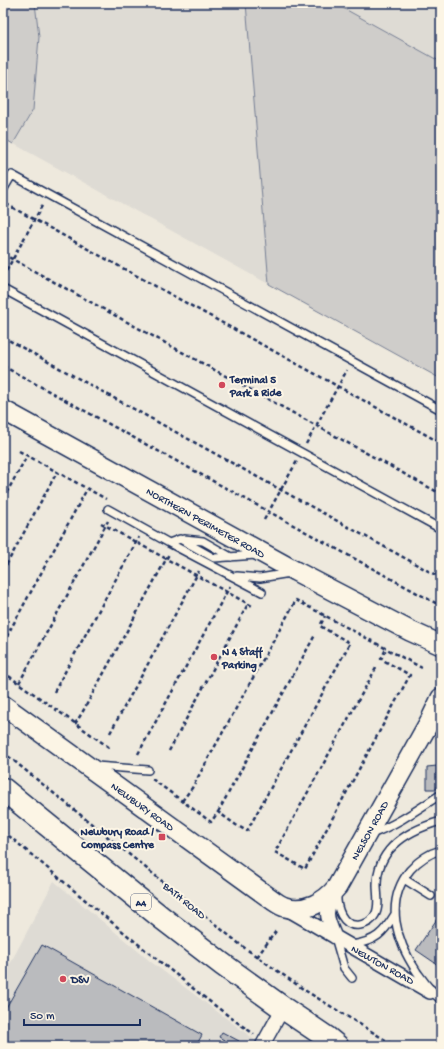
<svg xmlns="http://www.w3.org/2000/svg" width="444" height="1049" font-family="'Gochi Hand',sans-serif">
<rect width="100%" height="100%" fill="#eee9dd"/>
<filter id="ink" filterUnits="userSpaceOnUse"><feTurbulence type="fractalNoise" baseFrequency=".025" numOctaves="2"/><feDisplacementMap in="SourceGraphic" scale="8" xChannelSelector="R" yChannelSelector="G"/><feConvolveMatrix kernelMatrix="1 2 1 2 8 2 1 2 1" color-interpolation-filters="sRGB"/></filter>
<g filter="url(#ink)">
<!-- built -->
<path fill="#dedbd4" d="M 3,3 L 441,3 L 441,379 L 3,138 Z
M 54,881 L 151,962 L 255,1040 L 266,1046 L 3,1046 L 3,977 Z"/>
<!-- green -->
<path fill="#cfcdca" stroke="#757e94" d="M 3,3 L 35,3 L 39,37 L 33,110 L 13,144 L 3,138 Z
M 246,3 L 334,3 L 441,62 L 441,379 L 269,284 Z"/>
<!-- building -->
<path fill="#babbbe" stroke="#1b2f5e" d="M 437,766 L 437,789 L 427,789 L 427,767 Z
M 441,913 L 441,967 L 416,950 Z
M 42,945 L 202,1035 L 196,1046 L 3,1046 L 3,1013 Z
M 222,1032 L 239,1041 L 236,1046 L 234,1046 L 219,1037 Z"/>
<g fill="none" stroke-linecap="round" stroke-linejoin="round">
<!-- lane casing -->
<g stroke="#1b2f5e" stroke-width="10">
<path id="lane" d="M 3,190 L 12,175 L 441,410
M 3,289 L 441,529
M 108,509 L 169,543 L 180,539 L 214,558 L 256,555
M 184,539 L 203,541 L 231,557
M 169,543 L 262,592
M 237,576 L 260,578 L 290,573
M 96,766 L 148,770
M 371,834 C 396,825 417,810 440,795 L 441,798
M 441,850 C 430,853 418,861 410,870 C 384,902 396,941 417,972 C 425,983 431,992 441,1000
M 404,879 L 431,896
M 337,893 C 336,907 342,928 360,925 C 366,924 372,921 375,915 C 380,907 377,894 377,885 C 377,847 409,830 441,821
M 335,937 L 344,968 L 352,978
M 352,945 C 376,941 383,934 395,914"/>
</g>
<!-- street casing -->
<g stroke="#1b2f5e" stroke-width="16">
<path id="street" d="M 335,892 C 324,913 326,916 335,937
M 287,909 L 430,992
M 262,1046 L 283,1008"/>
</g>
<!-- secondary casing -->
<g stroke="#1b2f5e" stroke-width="22">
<path id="secondary" d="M 3,410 L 295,571 L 410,631 L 441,645
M 3,705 L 274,901 C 277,903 281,906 285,907 C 305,913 325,902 337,887 L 430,721 L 441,698"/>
</g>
<!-- highway casing -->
<g stroke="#1b2f5e" stroke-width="25">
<path id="highway" d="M 3,789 L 162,918 L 222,964 L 283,1008 L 326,1037 L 337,1046"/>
</g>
<!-- path -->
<path stroke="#1b2f5e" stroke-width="2.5" stroke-dasharray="4 3" stroke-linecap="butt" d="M 6,204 L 441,443
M 3,254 L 441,494
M 3,277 L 43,204
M 3,337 L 441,578
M 3,366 L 441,606
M 306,444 L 347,370
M 19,451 L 106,499
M 3,499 L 27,456
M 264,520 L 297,461
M 101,523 L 254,607
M 3,571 L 57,472
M 3,643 L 87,489
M 376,668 L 275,852 L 305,869 L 410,675 L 381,659 L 386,649
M 3,672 L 110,748
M 19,683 L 108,521
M 54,692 L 139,537
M 75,724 L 82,713 L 169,554
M 110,733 L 199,571
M 169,751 L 248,604
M 3,752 L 242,946 L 306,991 L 395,1046
M 138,754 L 230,586
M 152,779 L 211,822 L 218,812 L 236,825 L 247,831 L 350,643 L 320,626 L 325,616
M 182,801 L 192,788 L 296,600 L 422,668
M 218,812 L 315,635
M 3,831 C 60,878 116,927 174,973 C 200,994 226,1015 254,1034
M 257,957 L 276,931"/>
<!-- lane -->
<use href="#lane" stroke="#fcf5e5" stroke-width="7"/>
<!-- street -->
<use href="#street" stroke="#fcf5e5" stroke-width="13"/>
<!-- secondary -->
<use href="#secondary" stroke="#fcf5e5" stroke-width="19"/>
<!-- highway -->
<use href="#highway" stroke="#fcf5e5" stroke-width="22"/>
</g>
</g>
<!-- markers -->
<g fill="#d1495b" stroke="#fcf5e5" stroke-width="1.5">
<circle cx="222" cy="385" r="4"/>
<circle cx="214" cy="657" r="4"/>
<rect x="158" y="833" width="8" height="8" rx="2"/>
<circle cx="63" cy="979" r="4"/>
</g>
<g text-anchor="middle" stroke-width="4" stroke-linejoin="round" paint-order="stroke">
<!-- shield labels -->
<rect fill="#fcf5e5" stroke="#5e6a86" stroke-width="1" x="131" y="894" width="20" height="16" rx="3"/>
<g font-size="10" font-weight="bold" fill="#1b2f5e">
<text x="141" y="906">A4</text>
</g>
<!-- poi labels -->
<g font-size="11" font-weight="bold" fill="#1b2f5e" stroke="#fcf5e5" text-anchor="start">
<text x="230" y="383">Terminal 5<tspan x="230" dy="13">Park &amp; Ride</tspan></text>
<text x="222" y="655">N 4 Staff<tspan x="222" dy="13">Parking</tspan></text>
<text x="154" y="835" text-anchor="end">Newbury Road /<tspan x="154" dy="13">Compass Centre</tspan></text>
<text x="71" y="983">DSV</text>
</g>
<!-- street labels -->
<g font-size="11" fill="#1b2f5e" stroke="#fcf5e5">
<text transform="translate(206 522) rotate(29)" y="4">NORTHERN PERIMETER ROAD</text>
<text transform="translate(143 806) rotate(36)" y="4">NEWBURY ROAD</text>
<text transform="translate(369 830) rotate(-61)" y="4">NELSON ROAD</text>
<text transform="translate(185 900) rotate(39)" y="4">BATH ROAD</text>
<text transform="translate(383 964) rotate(29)" y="4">NEWTON ROAD</text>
</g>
</g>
<!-- margin -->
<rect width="444" height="1049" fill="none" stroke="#fcf5e5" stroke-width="16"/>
<rect x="8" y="8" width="428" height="1033" fill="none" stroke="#1b2f5e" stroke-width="1.5" filter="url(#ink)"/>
<!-- scale -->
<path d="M24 1019v6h116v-6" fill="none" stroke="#1b2f5e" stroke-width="2"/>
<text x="30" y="1019" font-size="12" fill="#1b2f5e" stroke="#fcf5e5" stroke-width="3" paint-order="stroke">50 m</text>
</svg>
